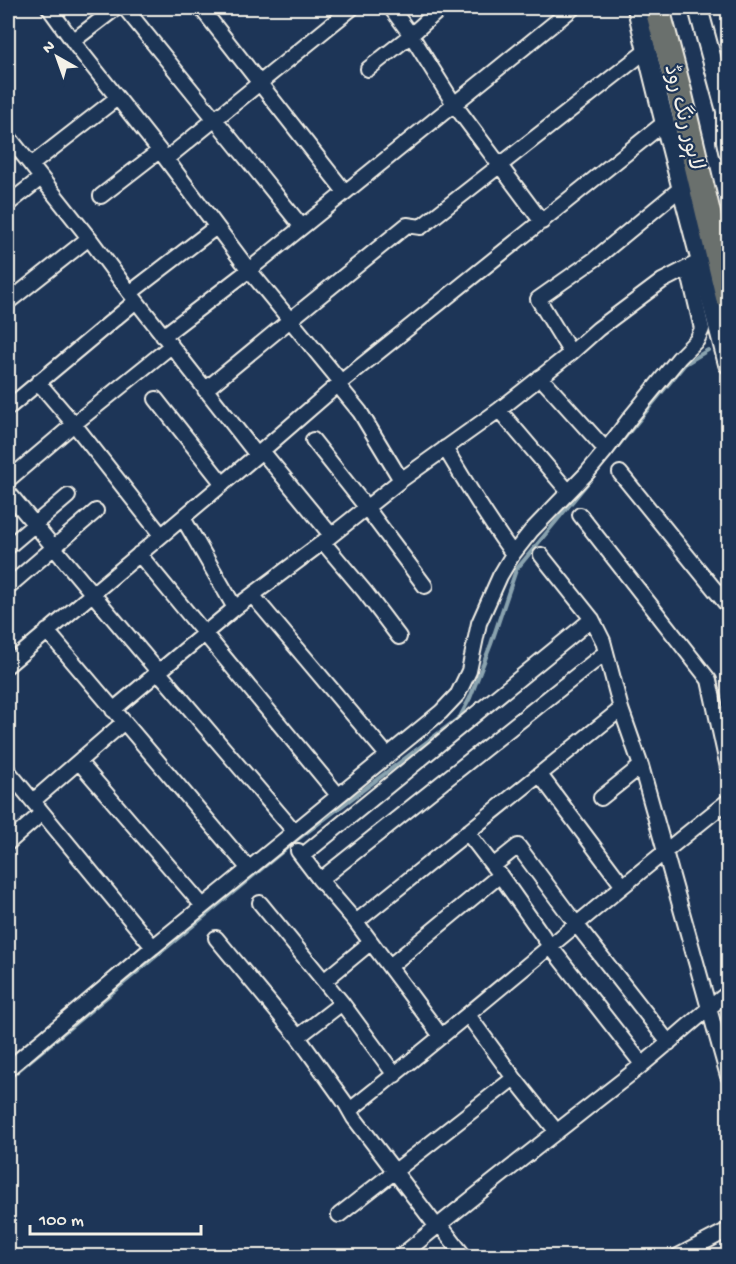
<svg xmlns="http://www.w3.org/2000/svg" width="736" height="1264" font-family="'Gochi Hand','Playpen Sans Arabic',sans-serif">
<rect width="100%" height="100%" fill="#1d3557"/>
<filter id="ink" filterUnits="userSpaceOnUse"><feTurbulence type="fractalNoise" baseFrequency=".0167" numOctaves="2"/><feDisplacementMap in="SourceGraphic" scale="12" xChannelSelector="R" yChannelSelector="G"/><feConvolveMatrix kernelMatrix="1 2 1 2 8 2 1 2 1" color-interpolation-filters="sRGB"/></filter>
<g filter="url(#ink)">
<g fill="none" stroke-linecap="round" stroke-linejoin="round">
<!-- stream -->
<path stroke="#8aa3af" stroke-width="4" d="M 609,457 L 685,364 L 708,350
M 8,1079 L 294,842 L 460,717 L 470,698 L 491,644 L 516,570 L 595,474"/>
<!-- minor casing -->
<g stroke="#f4f1e8" stroke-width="18">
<path id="minor" d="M 49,8 L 78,48 L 166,159 L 249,270 L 341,382
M 125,8 L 302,227
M 201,8 L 345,192
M 391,8 L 411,35 L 454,104 L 542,222
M 73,41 L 116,8
M 368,69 L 411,35 L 441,8
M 8,136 L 89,238 L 130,293 L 257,455
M 166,159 L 352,8
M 31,165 L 117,98
M 101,196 L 159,151
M 8,204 L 41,178
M 130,293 L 216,227
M 8,302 L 89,238
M 163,336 L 249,270 L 573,8
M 571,353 L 538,299 L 595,259 L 681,188
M 540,377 L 606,450
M 38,382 L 74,424 L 161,535
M 338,385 L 360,412 L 401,480
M 205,390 L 290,320 L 407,225 L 421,227 L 647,50
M 156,399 L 223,484
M 8,408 L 136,301
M 499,410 L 568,491
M 313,440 L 366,507 L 425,586
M 445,448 C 467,485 488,520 513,554
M 262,451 L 331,535
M 620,473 L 728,606
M 8,480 L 74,424 L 171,346
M 8,492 C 102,607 198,718 294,831
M 580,515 L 709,680 L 728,768
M 183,518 L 235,608
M 323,542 L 365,592 L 399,637
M 8,547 L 68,496
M 139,554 L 338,795
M 541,555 L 592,619
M 8,587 L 96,511
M 253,596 L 387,755
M 47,631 L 249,869
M 8,665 L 257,455 L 341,382 L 664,123
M 113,710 L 235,608 L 323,542 L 401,480 L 499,410 L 571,353 L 598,329 L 662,281 L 695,264
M 79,762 L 203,906
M 8,771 L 153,947 L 441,712 L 458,694 L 469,671 L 479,623 L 500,576 L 513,554 L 531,531 L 587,473 L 606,450 L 630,418 L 679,358 L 697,340 L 702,329 L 688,269
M 540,775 L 623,886
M 601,798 L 641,766
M 33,801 L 124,722
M 467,832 L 500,875 L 550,946 L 642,1064
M 8,843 L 42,813
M 298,851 L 320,880 L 356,922 L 441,1036
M 302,856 L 592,619 L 603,641 L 621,709 L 641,766 L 728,1076
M 493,866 L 518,846 L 576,924 L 669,1043
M 320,880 L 606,652
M 260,903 L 342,1003 L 298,1037 L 346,1104 L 354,1118 L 437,1227
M 356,922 L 621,709
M 216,938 L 298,1037
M 390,966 L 500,875
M 324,981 L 371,942
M 342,1003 L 395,1075
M 468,1015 L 514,1078 L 557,1132
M 8,1069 L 153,947
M 350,1110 C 478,1009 600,902 728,801
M 339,1215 L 514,1078
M 440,1225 L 464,1256
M 401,1256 C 478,1192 558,1131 637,1069 C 668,1044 697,1017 728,993
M 678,1256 L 728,1230"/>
</g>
<!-- tertiary casing -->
<g stroke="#f4f1e8" stroke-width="21">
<path id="tertiary" d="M 717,77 L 728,67"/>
</g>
<!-- secondary casing -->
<g stroke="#f4f1e8" stroke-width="22">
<path id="secondary" d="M 637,8 C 664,127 697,245 728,364
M 698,8 L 726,111 L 726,141 L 728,151"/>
</g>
<!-- motorway casing -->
<g stroke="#f4f1e8" stroke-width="28">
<path id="motorway" d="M 657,8 L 679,91 L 728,297"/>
</g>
<!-- minor -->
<use href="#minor" stroke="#1d3557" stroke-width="14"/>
<!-- tertiary -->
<use href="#tertiary" stroke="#1d3557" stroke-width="16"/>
<!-- secondary -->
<use href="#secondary" stroke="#1d3557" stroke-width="18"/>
<!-- motorway -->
<use href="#motorway" stroke="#6b706d" stroke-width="24"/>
</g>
</g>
<g text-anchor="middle" stroke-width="4.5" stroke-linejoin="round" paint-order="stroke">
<!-- street labels -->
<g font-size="21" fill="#f4f1e8" stroke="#1d3557">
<text transform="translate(685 117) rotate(76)" y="7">لاہور رنگ روڈ</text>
</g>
</g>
<!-- margin -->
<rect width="736" height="1264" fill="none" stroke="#1d3557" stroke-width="30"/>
<rect x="15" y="15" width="706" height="1234" fill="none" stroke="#f4f1e8" stroke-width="2" filter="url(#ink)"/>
<!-- north arrow -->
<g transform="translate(57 57) rotate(320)" stroke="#1d3557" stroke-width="4.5" paint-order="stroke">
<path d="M0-4.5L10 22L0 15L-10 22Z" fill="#f4f1e8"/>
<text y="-9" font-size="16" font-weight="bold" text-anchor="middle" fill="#f4f1e8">N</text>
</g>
<!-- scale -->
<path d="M30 1225v9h171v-9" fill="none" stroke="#f4f1e8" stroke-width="3"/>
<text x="39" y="1225" font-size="18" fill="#f4f1e8" stroke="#1d3557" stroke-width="4.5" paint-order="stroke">100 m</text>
</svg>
